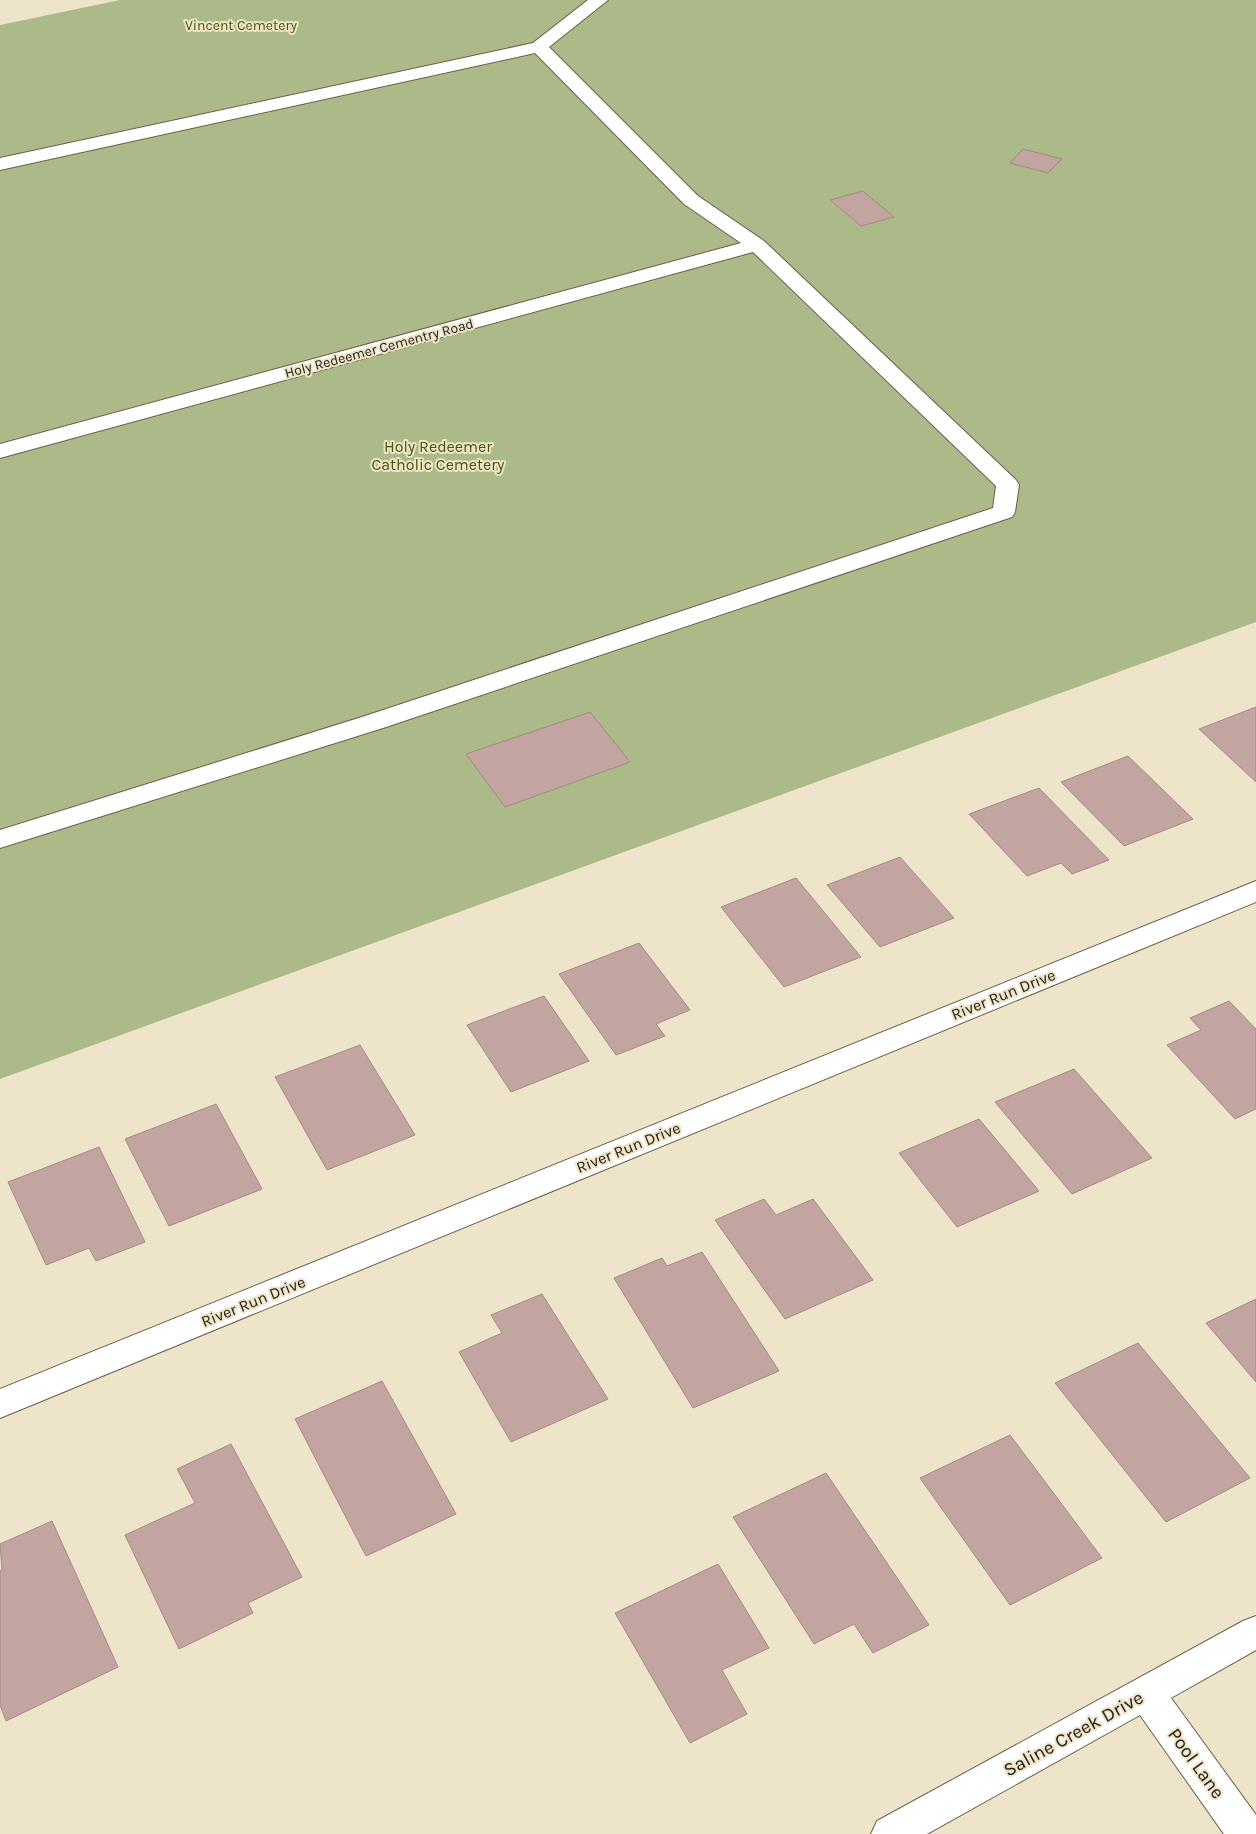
<svg xmlns="http://www.w3.org/2000/svg" width="1256" height="1834" font-family="Karla,sans-serif">
<rect width="100%" height="100%" fill="#eee4ca"/>
<!-- green -->
<path fill="#abba88" d="M 120,0 L 1256,0 L 1256,622 L 0,1079 L 0,25 Z"/>
<!-- building -->
<path fill="#c2a4a0" stroke="#a68985" d="M 1023,149 L 1062,159 L 1048,173 L 1010,163 Z
M 863,191 L 894,217 L 861,226 L 830,200 Z
M 1256,707 L 1256,782 L 1199,729 Z
M 590,712 L 630,762 L 505,807 L 466,754 Z
M 1128,756 L 1193,819 L 1124,846 L 1061,782 Z
M 1039,788 L 1109,860 L 1072,874 L 1061,863 L 1027,876 L 969,814 Z
M 900,857 L 954,918 L 880,947 L 827,885 Z
M 796,878 L 861,957 L 784,987 L 721,907 Z
M 639,943 L 690,1010 L 656,1024 L 665,1036 L 616,1055 L 559,974 Z
M 544,996 L 589,1061 L 511,1092 L 467,1025 Z
M 1229,1001 L 1256,1029 L 1256,1109 L 1235,1119 L 1167,1045 L 1201,1030 L 1190,1018 Z
M 360,1045 L 415,1135 L 327,1170 L 275,1077 Z
M 1074,1069 L 1152,1158 L 1072,1194 L 995,1102 Z
M 216,1104 L 262,1189 L 169,1226 L 125,1139 Z
M 979,1119 L 1039,1191 L 957,1227 L 899,1153 Z
M 99,1147 L 145,1242 L 96,1261 L 89,1248 L 46,1265 L 8,1182 Z
M 764,1199 L 776,1215 L 813,1199 L 873,1280 L 785,1319 L 715,1220 Z
M 702,1252 L 779,1371 L 693,1408 L 614,1278 L 662,1258 L 667,1266 Z
M 542,1294 L 608,1399 L 511,1442 L 459,1352 L 502,1333 L 491,1315 Z
M 1256,1299 L 1256,1382 L 1206,1323 Z
M 1138,1343 L 1250,1478 L 1166,1522 L 1055,1383 Z
M 382,1381 L 456,1514 L 366,1556 L 295,1419 Z
M 1010,1435 L 1102,1558 L 1010,1605 L 920,1478 Z
M 231,1444 L 302,1577 L 248,1603 L 253,1613 L 179,1649 L 125,1535 L 195,1503 L 177,1469 Z
M 826,1473 L 929,1625 L 873,1653 L 854,1624 L 814,1644 L 733,1517 Z
M 52,1521 L 118,1667 L 6,1721 L 0,1705 L 0,1571 L 2,1570 L 0,1544 Z
M 718,1564 L 769,1648 L 722,1670 L 747,1714 L 690,1743 L 615,1613 Z"/>
<g fill="none" stroke-linecap="round" stroke-linejoin="round">
<!-- minor casing -->
<g stroke="#69604a" stroke-width="2">
<path id="minor" d="M 588,0 L 608,0 L 549,47 L 698,196 L 764,241 L 1016,480 L 1019,485 L 1015,512 L 1012,517 L 383,728 L 0,848 L 0,830 L 365,716 L 993,508 L 996,486 L 753,252 L 0,458 L 0,444 L 741,243 L 684,204 L 535,53 L 0,170 L 0,158 L 533,43 Z
M 1256,881 L 1256,902 L 0,1418 L 0,1389 Z
M 1256,1616 L 1256,1650 L 1171,1698 L 1256,1815 L 1256,1834 L 1224,1834 L 1140,1715 L 927,1834 L 871,1834 L 877,1821 L 1243,1621 Z"/>
</g>
<!-- minor -->
<use href="#minor" fill="#fff" fill-rule="evenodd"/>
</g>
<g text-anchor="middle" stroke-width="4" stroke-linejoin="round" paint-order="stroke">
<!-- far-park labels -->
<g font-size="14" fill="#475900" stroke="#eee4ca">
<text x="241" y="30">Vincent Cemetery</text>
</g>
<!-- far-street labels -->
<g font-size="14" fill="#1f1b12" stroke="#eee4ca">
<text transform="translate(379 348) rotate(-15)" y="5">Holy Redeemer Cementry Road</text>
</g>
<!-- park labels -->
<g font-size="16" fill="#475900" stroke="#eee4ca">
<text x="438" y="452">Holy Redeemer<tspan x="438" dy="18">Catholic Cemetery</tspan></text>
</g>
<!-- street labels -->
<g font-size="16" fill="#1f1b12" stroke="#eee4ca">
<text transform="translate(1003 994) rotate(-22)" y="6">River Run Drive</text>
<text transform="translate(628 1147) rotate(-22)" y="6">River Run Drive</text>
<text transform="translate(253 1301) rotate(-22)" y="6">River Run Drive</text>
</g>
<!-- near-street labels -->
<g font-size="19" fill="#1f1b12" stroke="#eee4ca">
<text transform="translate(1073 1733) rotate(-29)" y="7">Saline Creek Drive</text>
<text transform="translate(1197 1763) rotate(54)" y="7">Pool Lane</text>
</g>
</g>
</svg>
